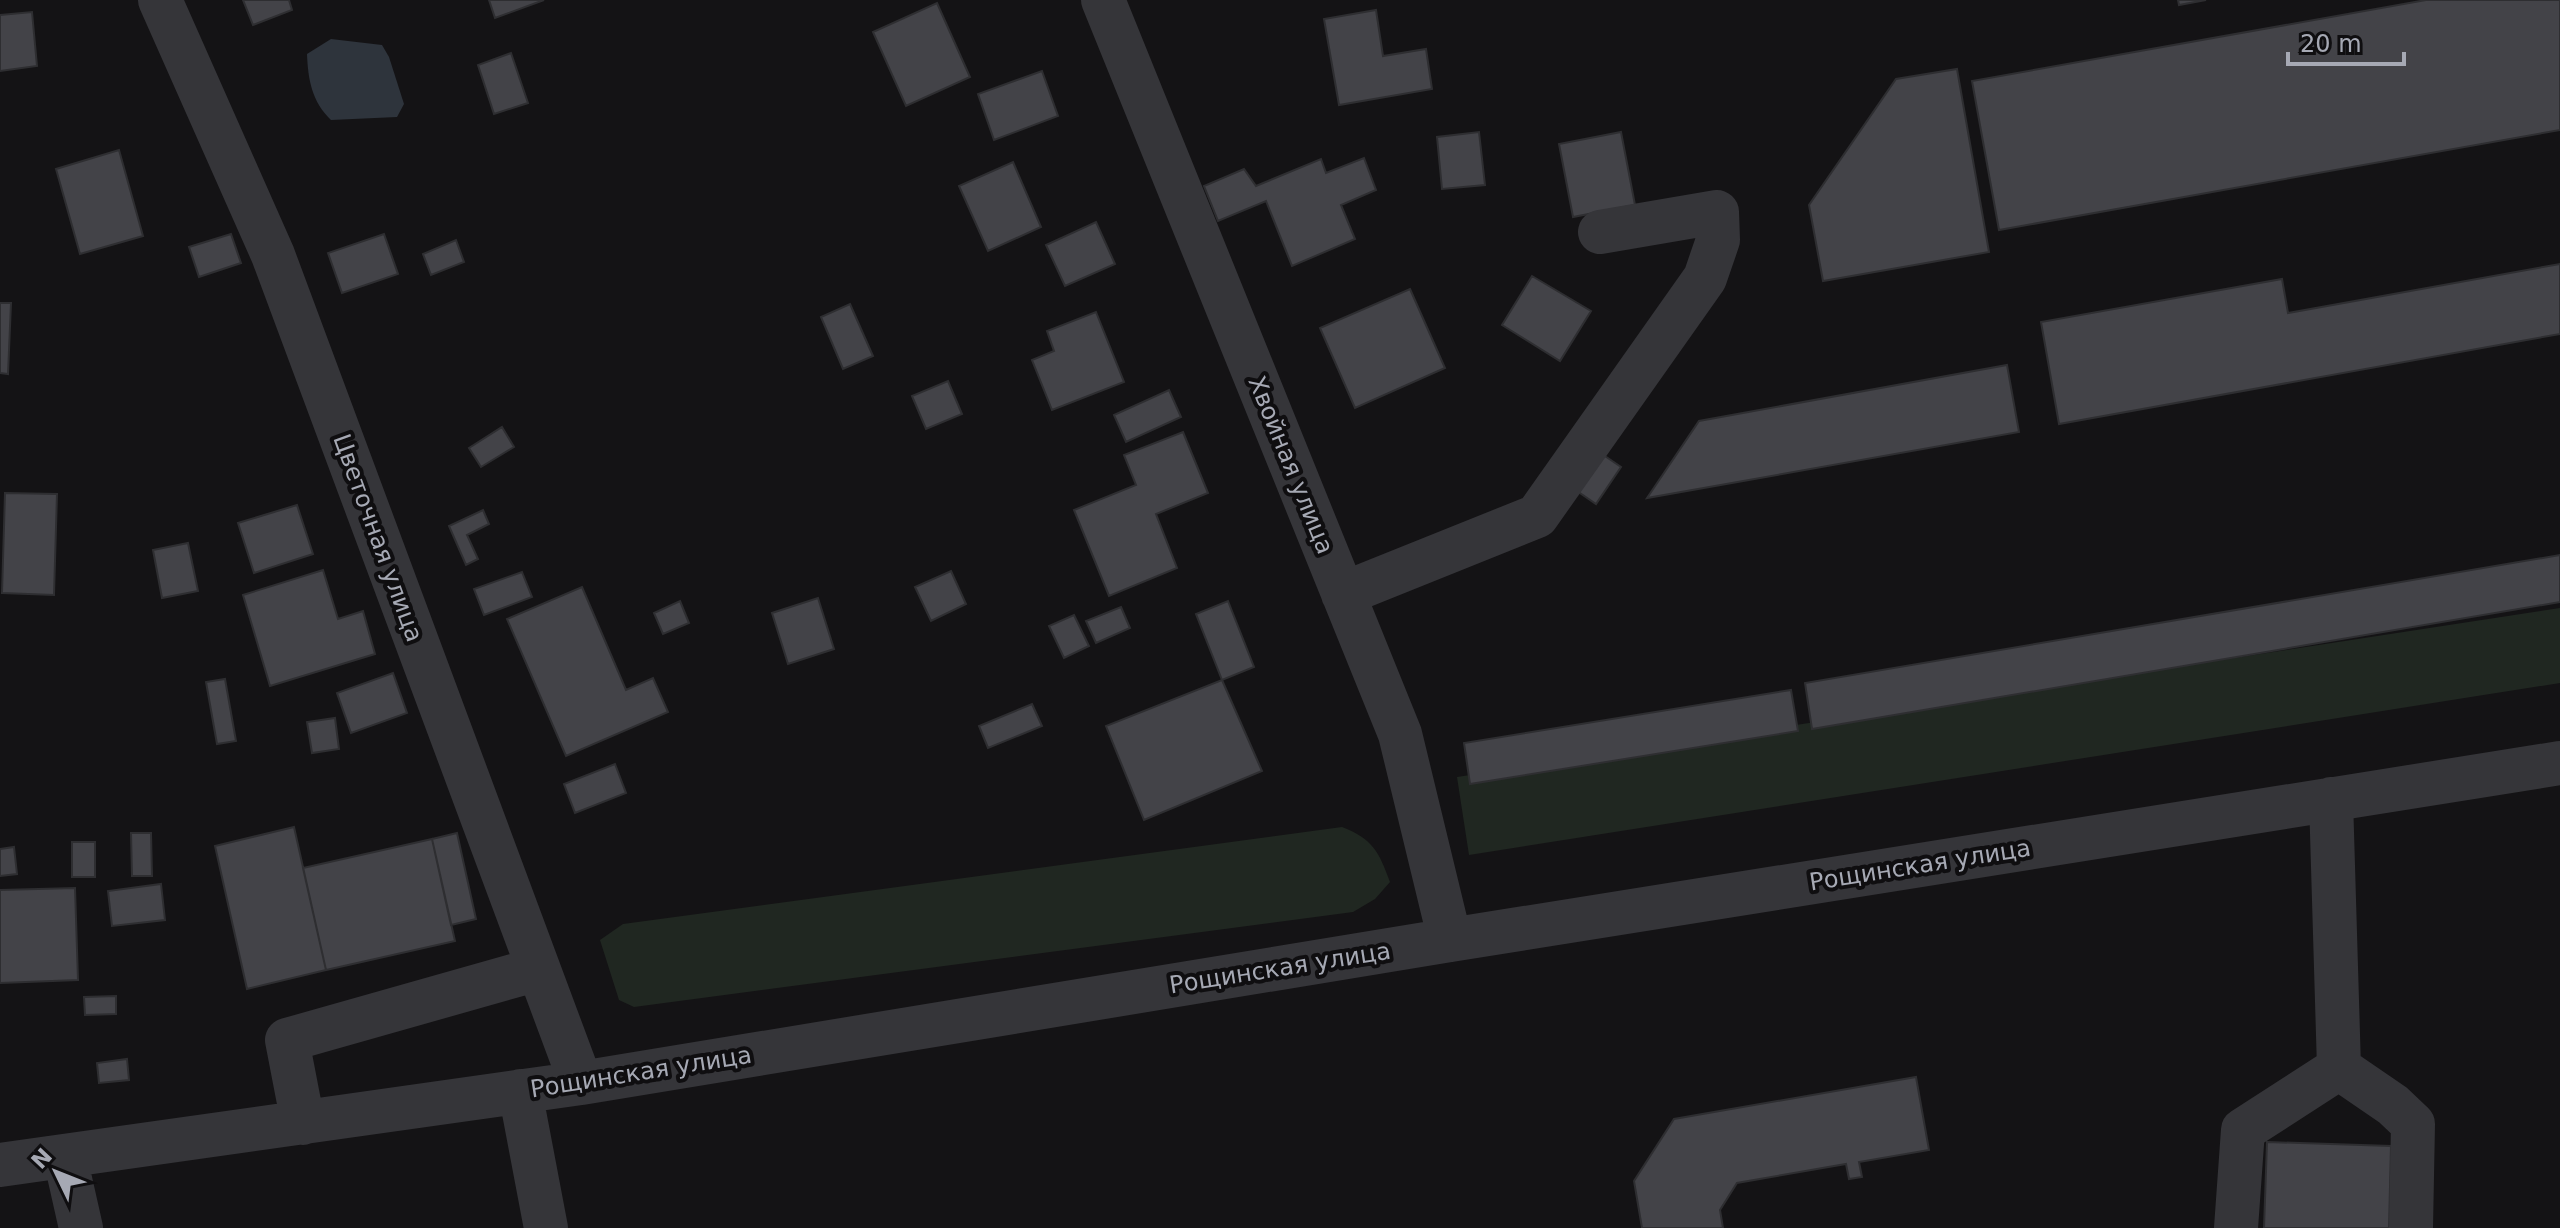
<svg xmlns="http://www.w3.org/2000/svg" width="2560" height="1228" font-family="'DejaVu Sans',sans-serif">
<rect width="100%" height="100%" fill="#141315"/>
<!-- green -->
<path fill="#202721" d="M 2560,608 L 2560,683 L 1469,855 L 1457,777 Z
M 1342,827 C 1373,839 1379,852 1390,882 L 1375,899 L 1353,912 L 634,1007 L 619,1000 L 600,940 L 623,924 Z"/>
<!-- water -->
<path fill="#2e343c" d="M 331,39 L 382,45 L 389,57 L 404,104 L 397,117 L 331,120 C 312,102 308,80 307,54 Z"/>
<!-- building -->
<path fill="#434348" stroke="#2e2e31" stroke-width="2" d="M 243,0 L 289,0 L 292,10 L 253,25 Z
M 489,0 L 544,0 L 495,18 Z
M 2178,0 L 2206,0 L 2179,5 Z
M 2426,0 L 2560,0 L 2560,130 L 1999,230 L 1972,81 Z
M 937,3 L 970,77 L 906,106 L 873,32 Z
M 1376,10 L 1383,56 L 1426,49 L 1432,89 L 1339,105 L 1324,19 Z
M 32,12 L 37,66 L 0,71 L 0,15 Z
M 511,53 L 528,103 L 494,114 L 478,65 Z
M 1957,69 L 1989,252 L 1823,281 L 1809,205 L 1896,79 Z
M 1042,71 L 1058,116 L 994,140 L 978,94 Z
M 1479,132 L 1485,185 L 1442,189 L 1437,137 Z
M 1621,132 L 1635,205 L 1573,217 L 1559,144 Z
M 119,150 L 143,236 L 80,254 L 56,169 Z
M 1364,158 L 1376,190 L 1341,205 L 1355,239 L 1292,266 L 1266,201 L 1218,221 L 1204,186 L 1244,169 L 1256,186 L 1321,159 L 1326,173 Z
M 1013,162 L 1041,227 L 988,251 L 959,186 Z
M 1096,222 L 1115,264 L 1065,286 L 1046,245 Z
M 231,234 L 241,263 L 199,277 L 189,247 Z
M 384,234 L 398,274 L 342,293 L 328,253 Z
M 456,240 L 464,262 L 431,275 L 423,254 Z
M 2560,264 L 2560,334 L 2059,424 L 2041,322 L 2282,279 L 2288,313 Z
M 1532,276 L 1591,311 L 1560,361 L 1502,325 Z
M 1410,289 L 1445,368 L 1355,408 L 1320,328 Z
M 0,303 L 11,303 L 8,374 L 0,373 Z
M 850,304 L 873,356 L 843,369 L 821,317 Z
M 1096,312 L 1124,382 L 1052,410 L 1032,360 L 1054,351 L 1047,331 Z
M 2007,365 L 2019,432 L 1647,498 L 1699,421 Z
M 948,381 L 962,414 L 926,429 L 912,396 Z
M 1169,390 L 1181,417 L 1126,442 L 1114,415 Z
M 502,427 L 514,447 L 481,467 L 469,448 Z
M 1183,432 L 1208,493 L 1156,514 L 1177,568 L 1109,596 L 1074,510 L 1136,485 L 1124,455 Z
M 1602,454 L 1621,467 L 1596,504 L 1577,491 Z
M 5,493 L 57,494 L 54,595 L 2,593 Z
M 297,505 L 313,554 L 254,573 L 238,523 Z
M 483,510 L 489,524 L 467,535 L 478,559 L 466,565 L 449,526 Z
M 188,543 L 198,591 L 162,598 L 153,550 Z
M 2560,555 L 2560,602 L 1812,729 L 1805,683 Z
M 323,570 L 338,619 L 363,611 L 375,654 L 270,686 L 243,595 Z
M 951,571 L 966,604 L 931,621 L 915,587 Z
M 522,572 L 532,597 L 484,615 L 474,589 Z
M 582,587 L 626,690 L 653,678 L 668,712 L 566,756 L 507,619 Z
M 818,598 L 834,649 L 788,664 L 772,613 Z
M 680,601 L 689,623 L 663,634 L 654,613 Z
M 1228,601 L 1254,667 L 1222,680 L 1196,614 Z
M 1121,607 L 1130,628 L 1096,643 L 1086,621 Z
M 1074,615 L 1089,646 L 1064,658 L 1049,626 Z
M 393,673 L 407,713 L 351,733 L 337,693 Z
M 225,679 L 236,741 L 217,744 L 206,682 Z
M 1222,680 L 1262,771 L 1144,820 L 1106,726 Z
M 1791,690 L 1798,731 L 1470,784 L 1464,743 Z
M 1032,704 L 1042,726 L 988,748 L 979,726 Z
M 335,718 L 339,749 L 312,753 L 307,722 Z
M 615,764 L 626,793 L 575,813 L 564,784 Z
M 294,827 L 326,970 L 247,989 L 215,846 Z
M 131,833 L 151,833 L 152,876 L 132,876 Z
M 457,833 L 476,919 L 451,925 L 432,839 Z
M 432,839 L 455,941 L 326,970 L 303,868 Z
M 72,842 L 95,842 L 95,877 L 72,877 Z
M 14,847 L 17,874 L 0,876 L 0,849 Z
M 161,884 L 165,920 L 112,926 L 108,891 Z
M 75,888 L 78,980 L 0,983 L 0,890 Z
M 116,996 L 116,1014 L 85,1015 L 84,997 Z
M 127,1059 L 129,1080 L 99,1083 L 97,1063 Z
M 1916,1077 L 1929,1150 L 1859,1162 L 1862,1177 L 1849,1179 L 1846,1164 L 1737,1183 L 1720,1210 L 1723,1228 L 1642,1228 L 1634,1181 L 1674,1119 Z
M 2267,1142 L 2391,1146 L 2389,1228 L 2264,1228 Z"/>
<g fill="none" stroke-linecap="round" stroke-linejoin="round">
<!-- minor -->
<path stroke="#353539" stroke-width="44" d="M 160,0 L 273,255 L 581,1083
M 1103,0 L 1400,734 L 1450,940
M 1343,594 L 1537,516 L 1705,278 L 1718,240 L 1717,212 L 1600,232
M 2331,799 L 2339,1068
M 2339,1068 L 2393,1105 L 2413,1124 L 2411,1228
M 520,1091 L 546,1228
M 303,1123 L 287,1040 L 538,969
M 65,1157 L 81,1228
M 0,1165 L 581,1083 L 1450,940 L 2560,763
M 2236,1228 L 2243,1130 L 2339,1068"/>
</g>
<g text-anchor="middle" stroke-width="8" stroke-linejoin="round" paint-order="stroke">
<!-- street labels -->
<g font-size="24" fill="#a6a9b4" stroke="#0f0e10">
<text transform="translate(1291 465) rotate(68)" y="8">Хвойная улица</text>
<text transform="translate(378 538) rotate(70)" y="8">Цветочная улица</text>
<text transform="translate(1920 865) rotate(-9)" y="8">Рощинская улица</text>
<text transform="translate(1280 968) rotate(-9)" y="8">Рощинская улица</text>
<text transform="translate(641 1072) rotate(-9)" y="8">Рощинская улица</text>
</g>
</g>
<!-- north arrow -->
<g transform="translate(56 1172) rotate(313)" stroke="#0f0e10" stroke-width="6" paint-order="stroke">
<path d="M0-6L14 30L0 20L-14 30Z" fill="#a6a9b4"/>
<text y="-12" font-size="22" font-weight="bold" text-anchor="middle" fill="#a6a9b4">N</text>
</g>
<!-- scale -->
<path d="M2288 52v12h116v-12" fill="none" stroke="#a6a9b4" stroke-width="4"/>
<text x="2300" y="52" font-size="24" fill="#a6a9b4" stroke="#0f0e10" stroke-width="6" paint-order="stroke">20 m</text>
</svg>
